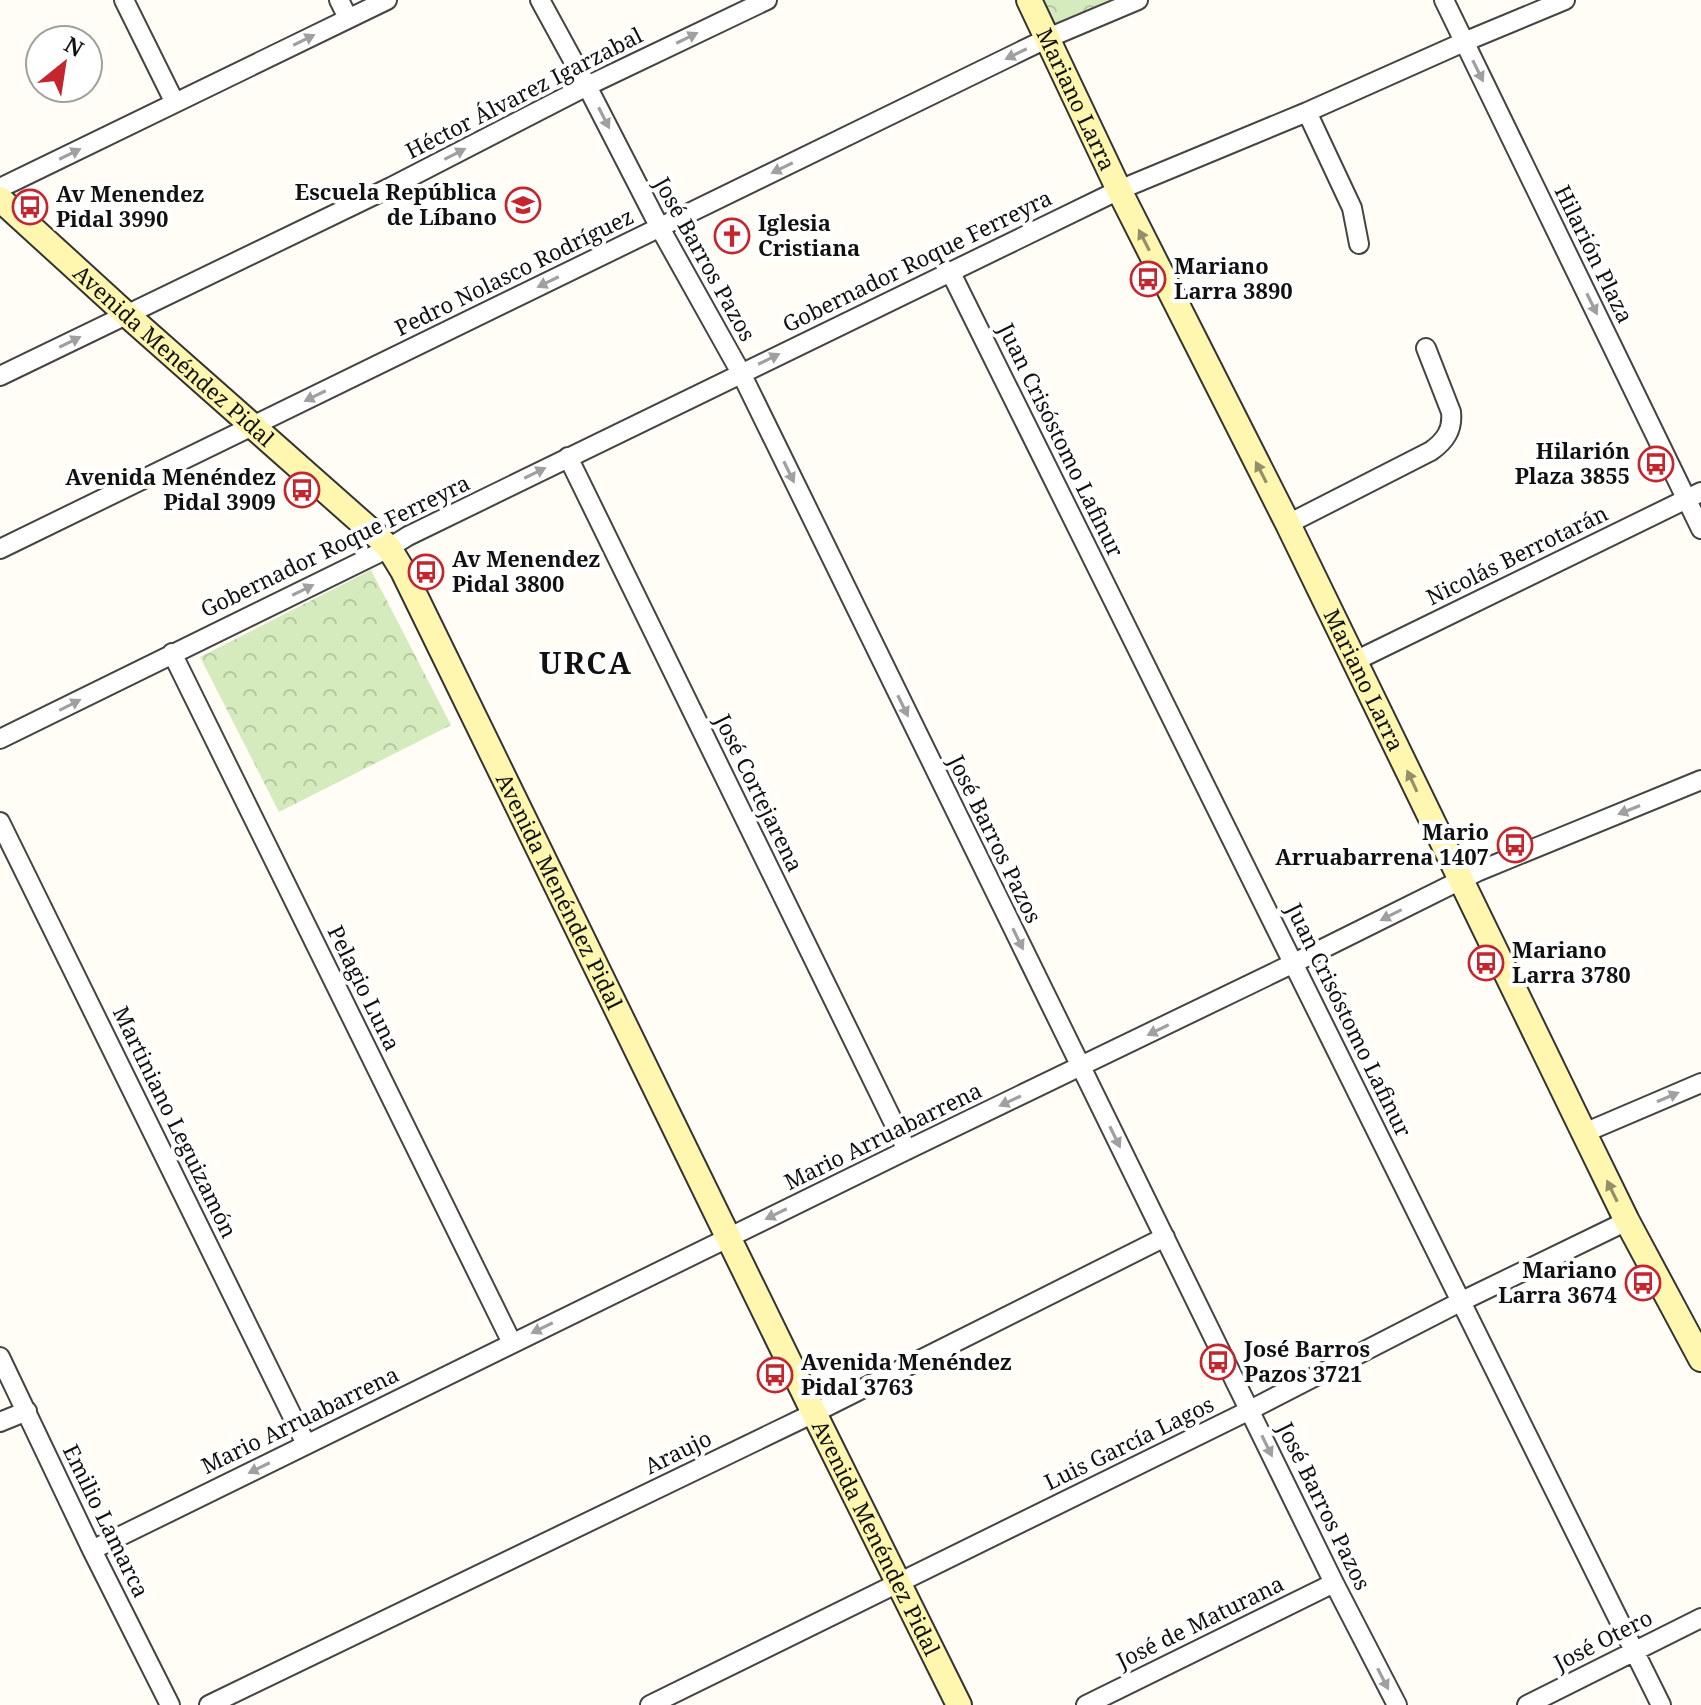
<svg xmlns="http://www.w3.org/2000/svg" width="1701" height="1705" font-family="'Noto Serif',serif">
<defs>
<pattern id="park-crowns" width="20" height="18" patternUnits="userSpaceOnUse" patternTransform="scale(2)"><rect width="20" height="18" fill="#d5ebbd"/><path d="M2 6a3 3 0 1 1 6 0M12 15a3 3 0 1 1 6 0" fill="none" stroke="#b6c8a1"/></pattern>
</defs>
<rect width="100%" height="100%" fill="#fffdf5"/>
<!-- park -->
<path fill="url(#park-crowns)" d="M 1043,0 L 1110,0 L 1056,26 Z
M 371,570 L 451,725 L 279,812 L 200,657 Z"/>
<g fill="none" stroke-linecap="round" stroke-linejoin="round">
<!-- minor casing -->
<g stroke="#444" stroke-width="22">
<path id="minor" d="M 124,0 L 175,103
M 339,0 L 348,18
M 540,0 L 587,86 L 660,228 L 741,373 L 1334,1583 L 1397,1705
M 1444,0 L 1701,529
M 1307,112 L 1352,208 L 1359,244
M 0,188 L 387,0
M 950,271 L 1661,1705
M 0,376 L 391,187 L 587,86 L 767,0
M 568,457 L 907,1150
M 1288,524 L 1431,451 C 1445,441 1453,430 1451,412 L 1426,348
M 0,549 L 1048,38 L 1138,0
M 172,653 L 512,1343
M 1355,661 L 1701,492
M 0,739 L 389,548 L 408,536 L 1119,190 L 1307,112 L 1464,42 L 1565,0
M 0,822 L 306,1444
M 1584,1133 L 1701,1083
M 0,1357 L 92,1550 L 170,1705
M 0,1422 L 27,1411
M 92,1550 L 907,1150 L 1294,963 L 1479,871 L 1701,780
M 209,1705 L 814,1413 L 1165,1237
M 650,1705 L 1250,1410 L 1460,1302 L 1627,1221
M 1086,1705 L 1334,1583
M 1527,1705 L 1701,1618"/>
</g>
<!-- secondary casing -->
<g stroke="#333" stroke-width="28">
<g id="secondary">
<path id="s1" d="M 1029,0 L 1119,190 L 1288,524 L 1584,1133 L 1627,1221 L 1701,1359"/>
<path id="s2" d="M 0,199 L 126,314 L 378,537 L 389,548 L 403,571 L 814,1413 L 959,1705"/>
</g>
</g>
<!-- minor -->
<use href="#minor" stroke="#fff" stroke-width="18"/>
<!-- secondary -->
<use href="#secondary" stroke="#fff6b0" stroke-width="24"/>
</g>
<!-- one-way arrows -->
<defs><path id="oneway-solid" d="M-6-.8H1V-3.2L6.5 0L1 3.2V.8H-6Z" transform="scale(2)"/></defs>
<g fill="#a0a0a0">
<use href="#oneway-solid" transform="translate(687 38) rotate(-26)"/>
<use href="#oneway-solid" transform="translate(304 40) rotate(-26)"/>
<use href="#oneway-solid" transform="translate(1016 54) rotate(154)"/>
<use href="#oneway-solid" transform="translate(1478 71) rotate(64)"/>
<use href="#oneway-solid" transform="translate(604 118) rotate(63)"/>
<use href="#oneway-solid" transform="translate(70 154) rotate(-26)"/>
<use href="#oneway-solid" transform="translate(455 154) rotate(-27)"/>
<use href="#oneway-solid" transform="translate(782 168) rotate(154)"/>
<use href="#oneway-solid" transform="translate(548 282) rotate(154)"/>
<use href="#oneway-solid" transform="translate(1592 304) rotate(64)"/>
<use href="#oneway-solid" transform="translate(70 342) rotate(-26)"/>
<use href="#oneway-solid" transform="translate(769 359) rotate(-26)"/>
<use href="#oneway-solid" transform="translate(315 396) rotate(154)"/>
<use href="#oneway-solid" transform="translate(789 472) rotate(64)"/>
<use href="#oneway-solid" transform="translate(535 473) rotate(-26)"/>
<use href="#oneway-solid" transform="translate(303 590) rotate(-26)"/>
<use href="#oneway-solid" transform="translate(70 705) rotate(-27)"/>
<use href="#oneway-solid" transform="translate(903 706) rotate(64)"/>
<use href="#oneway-solid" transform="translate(1629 810) rotate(158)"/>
<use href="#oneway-solid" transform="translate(1391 915) rotate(153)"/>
<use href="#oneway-solid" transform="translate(1018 939) rotate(64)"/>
<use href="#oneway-solid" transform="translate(1158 1030) rotate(154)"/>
<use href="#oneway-solid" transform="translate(1668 1097) rotate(-23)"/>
<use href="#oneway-solid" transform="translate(1010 1101) rotate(155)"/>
<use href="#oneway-solid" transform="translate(1115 1137) rotate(64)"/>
<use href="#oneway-solid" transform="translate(776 1214) rotate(154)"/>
<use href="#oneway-solid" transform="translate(542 1328) rotate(154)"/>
<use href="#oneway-solid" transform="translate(1267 1446) rotate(64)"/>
<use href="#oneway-solid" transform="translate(259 1468) rotate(154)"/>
<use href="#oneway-solid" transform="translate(1383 1679) rotate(63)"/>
</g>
<g fill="#948f68">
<use href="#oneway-solid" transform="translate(1144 240) rotate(-117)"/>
<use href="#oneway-solid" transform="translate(1261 472) rotate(-117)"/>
<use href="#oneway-solid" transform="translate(1412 781) rotate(-115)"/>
<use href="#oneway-solid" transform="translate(1612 1191) rotate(-116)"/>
</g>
<!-- icons -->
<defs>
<g id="school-ring" transform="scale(1.8)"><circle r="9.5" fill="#fff" stroke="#c4262e" stroke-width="1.5"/><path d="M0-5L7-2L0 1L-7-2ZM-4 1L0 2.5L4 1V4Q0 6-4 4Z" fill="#c4262e"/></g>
<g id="bus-ring" transform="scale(1.8)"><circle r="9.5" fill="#fff" stroke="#c4262e" stroke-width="1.5"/><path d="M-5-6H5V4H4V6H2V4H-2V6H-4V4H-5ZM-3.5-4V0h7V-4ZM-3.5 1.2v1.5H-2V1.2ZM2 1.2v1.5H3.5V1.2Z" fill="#c4262e"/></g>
<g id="church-ring" transform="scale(1.8)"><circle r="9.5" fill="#fff" stroke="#c4262e" stroke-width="1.5"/><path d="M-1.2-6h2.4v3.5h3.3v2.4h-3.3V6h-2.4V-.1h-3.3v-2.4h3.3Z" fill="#c4262e"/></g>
</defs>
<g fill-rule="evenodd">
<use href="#school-ring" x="523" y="205"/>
<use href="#bus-ring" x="30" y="207"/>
<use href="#church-ring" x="732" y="236"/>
<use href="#bus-ring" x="1148" y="279"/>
<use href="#bus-ring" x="1656" y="464"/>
<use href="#bus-ring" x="302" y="490"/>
<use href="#bus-ring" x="426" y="572"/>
<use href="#bus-ring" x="1515" y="845"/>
<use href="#bus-ring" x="1486" y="963"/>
<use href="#bus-ring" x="1643" y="1283"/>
<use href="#bus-ring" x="1218" y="1362"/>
<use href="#bus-ring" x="775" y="1375"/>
</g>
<g text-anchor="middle" stroke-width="8" stroke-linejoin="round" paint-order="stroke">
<!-- street labels -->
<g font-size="22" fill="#111" stroke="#fff">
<text transform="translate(524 93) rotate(-27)" y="8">Héctor Álvarez Igarzabal</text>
<text dy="8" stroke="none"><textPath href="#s1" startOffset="110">Mariano Larra</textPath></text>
<text transform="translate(1594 254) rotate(64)" y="8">Hilarión Plaza</text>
<text transform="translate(705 259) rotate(61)" y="8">José Barros Pazos</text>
<text transform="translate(917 261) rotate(-26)" y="8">Gobernador Roque Ferreyra</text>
<text transform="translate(514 272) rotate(-26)" y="8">Pedro Nolasco Rodríguez</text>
<text dy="8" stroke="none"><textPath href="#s2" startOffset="234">Avenida Menéndez Pidal</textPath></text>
<text transform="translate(1061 440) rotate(64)" y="8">Juan Crisóstomo Lafinur</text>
<text transform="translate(335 546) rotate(-26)" y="8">Gobernador Roque Ferreyra</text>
<text transform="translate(1517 555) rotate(-26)" y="8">Nicolás Berrotarán</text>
<text dy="8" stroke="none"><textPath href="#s1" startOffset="758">Mariano Larra</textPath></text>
<text transform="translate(759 793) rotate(64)" y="8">José Cortejarena</text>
<text transform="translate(995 839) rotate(64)" y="8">José Barros Pazos</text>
<text dy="8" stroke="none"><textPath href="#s2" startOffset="906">Avenida Menéndez Pidal</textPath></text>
<text transform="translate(364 988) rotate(64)" y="8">Pelagio Luna</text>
<text transform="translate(1349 1020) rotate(64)" y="8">Juan Crisóstomo Lafinur</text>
<text transform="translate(175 1122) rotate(64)" y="8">Martiniano Leguizamón</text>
<text transform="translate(883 1136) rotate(-26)" y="8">Mario Arruabarrena</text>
<text transform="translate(300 1420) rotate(-26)" y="8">Mario Arruabarrena</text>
<text transform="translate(1129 1443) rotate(-26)" y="8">Luis García Lagos</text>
<text transform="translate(678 1452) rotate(-26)" y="8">Araujo</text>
<text transform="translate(1324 1506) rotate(64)" y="8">José Barros Pazos</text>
<text transform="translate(106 1521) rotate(64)" y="8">Emilio Lamarca</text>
<text dy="8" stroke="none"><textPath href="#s2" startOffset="1626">Avenida Menéndez Pidal</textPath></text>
<text transform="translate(1200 1622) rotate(-26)" y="8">José de Maturana</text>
<text transform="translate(1603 1640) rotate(-27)" y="8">José Otero</text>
</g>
<!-- poi labels -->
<g font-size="22" font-weight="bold" fill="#111" stroke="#fff" text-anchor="start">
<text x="497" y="200" text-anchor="end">Escuela República<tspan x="497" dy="25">de Líbano</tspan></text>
<text x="56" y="202">Av Menendez<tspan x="56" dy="25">Pidal 3990</tspan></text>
<text x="758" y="231">Iglesia<tspan x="758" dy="25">Cristiana</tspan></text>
<text x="1174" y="274">Mariano<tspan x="1174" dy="25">Larra 3890</tspan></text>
<text x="1630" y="459" text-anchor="end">Hilarión<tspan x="1630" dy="25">Plaza 3855</tspan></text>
<text x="276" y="485" text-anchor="end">Avenida Menéndez<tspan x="276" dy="25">Pidal 3909</tspan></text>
<text x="452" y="567">Av Menendez<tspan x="452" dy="25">Pidal 3800</tspan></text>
<text x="1489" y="840" text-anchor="end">Mario<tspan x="1489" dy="25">Arruabarrena 1407</tspan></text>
<text x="1512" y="958">Mariano<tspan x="1512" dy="25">Larra 3780</tspan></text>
<text x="1617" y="1278" text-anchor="end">Mariano<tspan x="1617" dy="25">Larra 3674</tspan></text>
<text x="1244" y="1357">José Barros<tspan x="1244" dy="25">Pazos 3721</tspan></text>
<text x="801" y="1370">Avenida Menéndez<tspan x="801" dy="25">Pidal 3763</tspan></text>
</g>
<!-- district labels -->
<g font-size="30" font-weight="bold" letter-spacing="2" fill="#111" stroke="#fff">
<text x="586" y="674">URCA</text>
</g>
</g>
<!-- north arrow -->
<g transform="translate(64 64) rotate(30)"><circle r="38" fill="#ffffff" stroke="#a0a0a0" stroke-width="2"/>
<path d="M0-6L14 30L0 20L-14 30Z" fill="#c4262e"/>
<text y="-12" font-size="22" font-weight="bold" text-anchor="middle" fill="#111111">N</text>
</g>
</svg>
